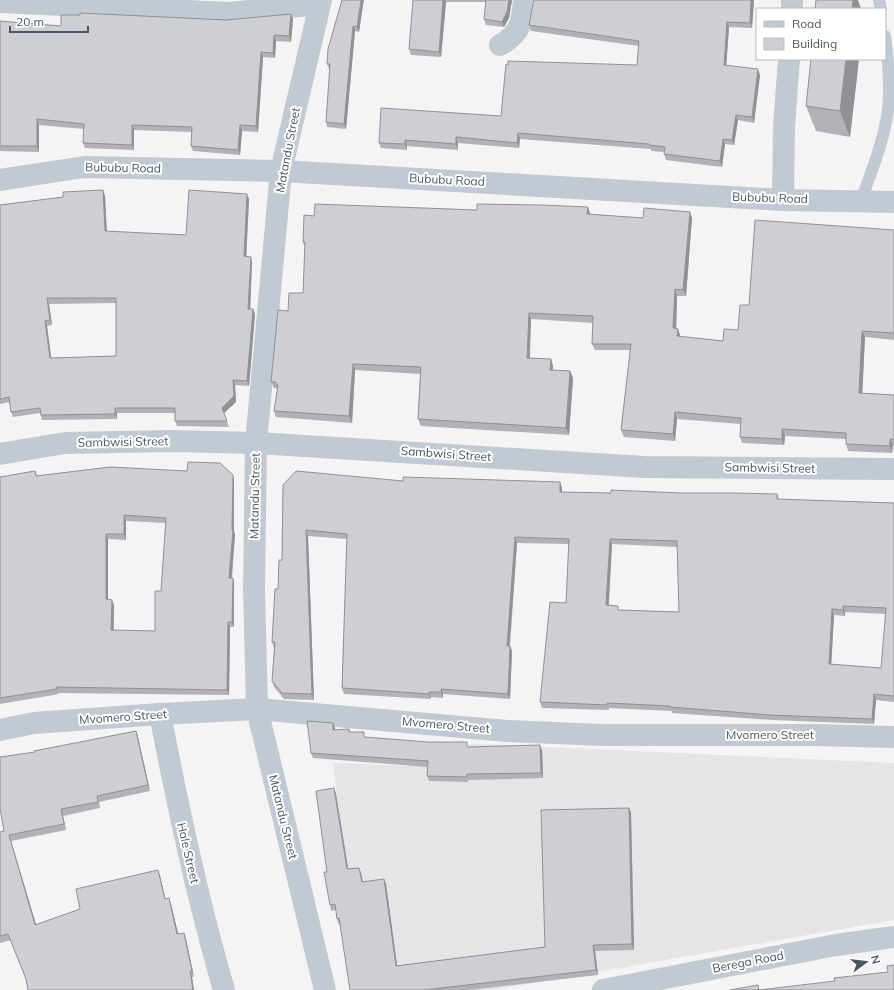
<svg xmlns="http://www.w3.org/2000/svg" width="894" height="990" font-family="Mulish,sans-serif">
<rect width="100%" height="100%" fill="#f5f3f3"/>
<!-- education -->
<path fill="#e6e4e5" d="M 482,744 L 894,763 L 894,920 L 492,990 L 362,990 L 345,867 L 333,763 L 411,766 L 412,746 Z"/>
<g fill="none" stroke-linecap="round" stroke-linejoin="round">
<!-- service -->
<path stroke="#c1cad2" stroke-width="12" d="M 879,0 L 881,9
M 861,201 C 871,172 884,141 888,110 C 891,86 888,59 885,36"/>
<!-- minor -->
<path stroke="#c1cad2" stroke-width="22" d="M 321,0 L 281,171 L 256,443 L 254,590 L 257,709 L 325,990
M 0,2 L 229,13 L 320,4
M 792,9 L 792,0
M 500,45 C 521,33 522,23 524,0
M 783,200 L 784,126 L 789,59
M 0,454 L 65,443 L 171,441 L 256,443 L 644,467 L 894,469
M 160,714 C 178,808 197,898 224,990
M 0,730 L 34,723 L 160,714 L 257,709 L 507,731 L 602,735 L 814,735 L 894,737
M 603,990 L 836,945 L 894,937"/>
<!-- tertiary -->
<path stroke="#c1cad2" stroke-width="22" d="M 0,180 L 84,167 L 281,171 L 783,200 L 894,202"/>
</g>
<!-- wall -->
<path fill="#b0b2b7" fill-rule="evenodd" d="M 413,0 L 512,0 L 509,18 L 504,27 L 486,25 L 484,19 L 486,2 L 446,2 L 441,57 L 411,55 L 409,49 Z
M 534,0 L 754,0 L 752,28 L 729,27 L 726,65 L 760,75 L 754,123 L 738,120 L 734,145 L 725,144 L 722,167 L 666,160 L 664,154 L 664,152 L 651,151 L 651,149 L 520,139 L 519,148 L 458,143 L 458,150 L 407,146 L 407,150 L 381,148 L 379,143 L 501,116 L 637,65 L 639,46 L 531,31 L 529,25 Z
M 363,5 L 359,32 L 355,31 L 346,129 L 327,127 L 326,122 L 330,69 L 329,69 L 327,64 Z
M 293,19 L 291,42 L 276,41 L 275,58 L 263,57 L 258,132 L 242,131 L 240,155 L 193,151 L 191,146 L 192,132 L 134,130 L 134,150 L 85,148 L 83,143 L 84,129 L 39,125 L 39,152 L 0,151 L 0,21 L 61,26 L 226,20 Z
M 859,59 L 850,137 L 816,131 L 806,106 Z
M 103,190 L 105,196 L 107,232 L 186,235 L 249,199 L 246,257 L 252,262 L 250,309 L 253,309 L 255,314 L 249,386 L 235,385 L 236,402 L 224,413 L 229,427 L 177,426 L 175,421 L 175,413 L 117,413 L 117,419 L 42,420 L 40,413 L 13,417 L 11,412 L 10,402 L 0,404 L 0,205 L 63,197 ZM 116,303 L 116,356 L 51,358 L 47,326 L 52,325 L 49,304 Z
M 588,207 L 590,214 L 643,218 L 692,218 L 686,296 L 677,296 L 676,328 L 678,329 L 680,335 L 680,337 L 723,341 L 738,330 L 749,305 L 894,230 L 894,340 L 865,337 L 862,393 L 894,395 L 894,446 L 893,445 L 892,453 L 848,451 L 846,444 L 846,439 L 785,436 L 784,445 L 742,443 L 740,437 L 741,424 L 677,419 L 675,441 L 624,437 L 621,430 L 630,350 L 595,350 L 592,344 L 593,323 L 531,319 L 530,358 L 551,359 L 553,366 L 553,370 L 570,371 L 573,378 L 569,435 L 421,426 L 418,419 L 420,374 L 355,370 L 352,423 L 276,417 L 274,411 L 278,389 L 274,388 L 271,382 L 288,311 L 303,293 L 305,248 L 303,242 L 314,216 Z
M 35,471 L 37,475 L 233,475 L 234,481 L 234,531 L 235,535 L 232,578 L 234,583 L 234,627 L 230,627 L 229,695 L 58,693 L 59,694 L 0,704 L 0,477 ZM 126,521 L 166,523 L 161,591 L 155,631 L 114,630 L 114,605 L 108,599 L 108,539 L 126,540 Z
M 403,481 L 560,482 L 562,488 L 562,492 L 611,493 L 681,493 L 777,494 L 779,499 L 894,503 L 894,702 L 876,700 L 874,724 L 772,720 L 672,713 L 672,711 L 609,708 L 609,710 L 542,708 L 540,702 L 566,603 L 569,544 L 517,543 L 510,646 L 512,651 L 510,699 L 443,694 L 443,698 L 431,697 L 431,699 L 344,694 L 342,688 L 347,539 L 308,536 L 314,700 L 284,699 L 274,687 L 272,681 L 274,648 L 272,642 L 282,560 L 283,485 ZM 612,544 L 677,547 L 679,612 L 620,610 L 609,605 ZM 845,612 L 886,614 L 881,668 L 831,664 L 834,615 L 845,616 Z
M 335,728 L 335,730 L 349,729 L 350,732 L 366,737 L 469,747 L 542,750 L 543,778 L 468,780 L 468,782 L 429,781 L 427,776 L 428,767 L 313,758 L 311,753 Z
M 136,731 L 138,737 L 150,791 L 99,802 L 100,808 L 63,816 L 66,830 L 11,841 L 36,925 L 80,909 L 158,870 L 160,876 L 165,899 L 169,898 L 171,904 L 178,934 L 186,939 L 194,977 L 192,977 L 194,990 L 28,990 L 26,980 L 11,940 L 0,943 L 0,832 L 4,831 L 35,752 Z
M 334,788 L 336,794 L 348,869 L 359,868 L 361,873 L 363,882 L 384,879 L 386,884 L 397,966 L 545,947 L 629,808 L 631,813 L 634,950 L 595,951 L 598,975 L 470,990 L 350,990 L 340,924 L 339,925 L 337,919 L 336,910 L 331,911 L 330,905 L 327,872 Z"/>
<!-- shaded-wall -->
<path fill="#909195" d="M 361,0 L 364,0 L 363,5 L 359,32 L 357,27 Z
M 443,0 L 445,0 L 446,2 L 441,57 L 439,52 Z
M 509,0 L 512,0 L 509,18 L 504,27 L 502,22 Z
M 751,0 L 754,0 L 752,28 L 750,23 Z
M 853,0 L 858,0 L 861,9 L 852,9 Z
M 291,14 L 293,19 L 291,42 L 289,36 Z
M 727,22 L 729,27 L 726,70 L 724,65 Z
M 353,26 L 355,31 L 346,129 L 344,124 Z
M 274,35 L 276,41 L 275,58 L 273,53 Z
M 261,52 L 263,57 L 258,132 L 256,126 Z
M 846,59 L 859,59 L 850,137 L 840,111 Z
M 758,69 L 760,75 L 754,123 L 752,117 Z
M 736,115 L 738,120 L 734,145 L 732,140 Z
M 37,119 L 39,125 L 39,152 L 37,146 Z
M 132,125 L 134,130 L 134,150 L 132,145 Z
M 240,125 L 242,131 L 240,155 L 238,150 Z
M 518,133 L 520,139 L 519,148 L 517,143 Z
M 456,137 L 458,143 L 458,150 L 456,144 Z
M 723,139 L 725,144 L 722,167 L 720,161 Z
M 405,140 L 407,146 L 407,150 L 405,144 Z
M 103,190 L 105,196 L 107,237 L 105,231 Z
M 247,194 L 249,199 L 246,262 L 244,256 Z
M 588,207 L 590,213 L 590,221 L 587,214 Z
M 690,212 L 692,218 L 686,296 L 683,290 Z
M 251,257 L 252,262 L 250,314 L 248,309 Z
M 675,289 L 677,296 L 676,335 L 673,328 Z
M 47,298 L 49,304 L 52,325 L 50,320 Z
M 253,309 L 255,314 L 249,386 L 247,381 Z
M 529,313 L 531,319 L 529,364 L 527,358 Z
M 45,321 L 47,326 L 52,363 L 50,358 Z
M 678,329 L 680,335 L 679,343 L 677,336 Z
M 862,331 L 865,337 L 862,399 L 859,393 Z
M 551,359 L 553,366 L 552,376 L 550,370 Z
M 353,364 L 355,370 L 352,423 L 349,416 Z
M 570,371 L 573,378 L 569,435 L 566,428 Z
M 233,380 L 235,385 L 236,402 L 224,413 L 222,408 Z
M 115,408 L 117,413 L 117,419 L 115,414 Z
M 675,412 L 677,419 L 675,441 L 673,434 Z
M 782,429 L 785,436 L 784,445 L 782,439 Z
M 890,439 L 893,445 L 892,453 L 890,446 Z
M 233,475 L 234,481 L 234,531 L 235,535 L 231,583 L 229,578 L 232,530 Z
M 560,482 L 562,488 L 562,497 L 560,492 Z
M 124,515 L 126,521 L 126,540 L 124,534 Z
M 306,530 L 308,536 L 314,700 L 312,694 Z
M 106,534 L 108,539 L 108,604 L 106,599 Z
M 515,537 L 517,543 L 509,651 L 507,646 Z
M 610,539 L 612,544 L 608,611 L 606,605 Z
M 233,578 L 234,583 L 234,627 L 232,622 Z
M 112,600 L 114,605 L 113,635 L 111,630 Z
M 843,606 L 845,612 L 845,616 L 843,610 Z
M 832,609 L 834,615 L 831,670 L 829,664 Z
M 228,622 L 230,627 L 229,695 L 227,690 Z
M 510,646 L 512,651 L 510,699 L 508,694 Z
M 441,689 L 443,694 L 443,698 L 441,692 Z
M 429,692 L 431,697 L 431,699 L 429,694 Z
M 874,694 L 876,700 L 874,724 L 872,719 Z
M 333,723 L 335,728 L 335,735 L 333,730 Z
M 136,731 L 138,737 L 150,791 L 148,785 Z
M 540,745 L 542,750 L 543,778 L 541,773 Z
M 334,788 L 336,794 L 349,874 L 347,869 Z
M 629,808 L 631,813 L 634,950 L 632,944 Z
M 61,809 L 63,816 L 66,830 L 64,824 Z
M 9,835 L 11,841 L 38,931 L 35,925 Z
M 359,868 L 361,873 L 364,887 L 362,882 Z
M 158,870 L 160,876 L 167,905 L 165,899 Z
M 384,879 L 386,884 L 398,972 L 396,966 Z
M 169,898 L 171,904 L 180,941 L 177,934 Z
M 184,933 L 186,939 L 194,977 L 192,971 Z
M 593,945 L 595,951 L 598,975 L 596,970 Z
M 190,971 L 192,977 L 194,990 L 193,990 Z"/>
<!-- building -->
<path fill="#cdcfd5" stroke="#909195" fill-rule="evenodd" d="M 342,0 L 361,0 L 357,27 L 353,26 L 344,124 L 326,122 L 330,64 L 327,64 L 328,49 Z
M 413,0 L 443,0 L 439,52 L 409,49 Z
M 486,0 L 509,0 L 507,12 L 502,22 L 484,19 Z
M 534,0 L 751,0 L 750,23 L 727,22 L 724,65 L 758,69 L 752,117 L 736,115 L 732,140 L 723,139 L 720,161 L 664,154 L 665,147 L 649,145 L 649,144 L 518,133 L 517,143 L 456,137 L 456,144 L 405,140 L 405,144 L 379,143 L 381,108 L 501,116 L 506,64 L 508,65 L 508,61 L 637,65 L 639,41 L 529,25 Z
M 816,0 L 853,0 L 852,9 L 815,9 Z
M 80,13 L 226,20 L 291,14 L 289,36 L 274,35 L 273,53 L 261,52 L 256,126 L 240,125 L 238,150 L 191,146 L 192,127 L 132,125 L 132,145 L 83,143 L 84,124 L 37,119 L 37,146 L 0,146 L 0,21 L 61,26 L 61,15 L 80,15 Z
M 811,59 L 846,59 L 840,111 L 806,106 Z
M 103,190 L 105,231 L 186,235 L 189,190 L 247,194 L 244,256 L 251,257 L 248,309 L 253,309 L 247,381 L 233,380 L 234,396 L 222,408 L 227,421 L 175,421 L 175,408 L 115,408 L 115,414 L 41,415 L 40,408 L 11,412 L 9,397 L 0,399 L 0,205 L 63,197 L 63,192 ZM 47,298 L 116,298 L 116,356 L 50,358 L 45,321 L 50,320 Z
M 315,204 L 477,210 L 477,204 L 542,205 L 588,207 L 587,214 L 643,218 L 644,208 L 690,212 L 683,290 L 675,289 L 673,328 L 678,329 L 677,336 L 723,341 L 724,329 L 738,330 L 740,305 L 749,305 L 755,220 L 894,230 L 894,333 L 862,331 L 859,393 L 894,395 L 894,439 L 890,439 L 890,446 L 846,444 L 846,433 L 782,429 L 782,439 L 740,437 L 741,418 L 675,412 L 673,434 L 621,430 L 631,344 L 592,344 L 593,316 L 529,313 L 527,358 L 551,359 L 550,370 L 570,371 L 566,428 L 418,419 L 421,367 L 353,364 L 349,416 L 274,411 L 278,385 L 276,385 L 276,382 L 271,382 L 278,310 L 288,311 L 289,293 L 303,293 L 305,242 L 303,242 L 304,215 L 314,216 Z
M 188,462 L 220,463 L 233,475 L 232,530 L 233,530 L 229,578 L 233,578 L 232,622 L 228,622 L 227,690 L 56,687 L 57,689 L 0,698 L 0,477 L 35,471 L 36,476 L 110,467 L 187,471 ZM 124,515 L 166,518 L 161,591 L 155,591 L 155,631 L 111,630 L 112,600 L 106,599 L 106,534 L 124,534 Z
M 296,471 L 403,481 L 403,477 L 560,482 L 560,492 L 611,493 L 611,490 L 681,493 L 735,493 L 777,494 L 777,499 L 894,503 L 894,696 L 874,694 L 872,719 L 770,715 L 670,707 L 670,706 L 607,703 L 607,705 L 540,702 L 550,602 L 566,603 L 569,539 L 515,537 L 507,646 L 510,646 L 508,694 L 441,689 L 441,692 L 429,692 L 429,694 L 342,688 L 347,534 L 306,530 L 312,694 L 282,693 L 272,681 L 275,642 L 272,642 L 275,589 L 278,589 L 279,560 L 282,560 L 283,485 ZM 610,539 L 677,541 L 679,612 L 618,610 L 618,606 L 606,605 ZM 843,606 L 886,608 L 881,668 L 829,664 L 832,609 L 843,610 Z
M 307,721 L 333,723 L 333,730 L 349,729 L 349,732 L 364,732 L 364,737 L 428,742 L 467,742 L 467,747 L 540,745 L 541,773 L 467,774 L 466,777 L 427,776 L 428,761 L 311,753 Z
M 136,731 L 148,785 L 97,796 L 98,802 L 61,809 L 64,824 L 9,835 L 35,925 L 80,909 L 76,889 L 158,870 L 165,899 L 169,898 L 177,934 L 184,933 L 192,971 L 190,971 L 193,990 L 28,990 L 26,979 L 8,934 L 0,936 L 0,832 L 4,831 L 0,808 L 0,757 L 35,752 L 34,751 Z
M 334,788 L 347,869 L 359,868 L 362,882 L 384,879 L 396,966 L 545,947 L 541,810 L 629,808 L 632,944 L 593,945 L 596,970 L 424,990 L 350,990 L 339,918 L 337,919 L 335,904 L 330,905 L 324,872 L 327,872 L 316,791 Z
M 894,965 L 894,990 L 730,990 L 758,985 L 759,990 L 835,981 L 834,978 L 888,972 L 887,966 Z"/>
<g text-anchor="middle" stroke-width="4" stroke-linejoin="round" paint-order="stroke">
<!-- street labels -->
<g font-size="12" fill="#4a5661" stroke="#fff">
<text transform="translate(288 150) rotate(-79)" y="4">Matandu Street</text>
<text transform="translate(123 168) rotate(1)" y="4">Bububu Road</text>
<text transform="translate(447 180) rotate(3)" y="4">Bububu Road</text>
<text transform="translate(770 198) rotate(2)" y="4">Bububu Road</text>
<text transform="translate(123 442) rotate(-1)" y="4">Sambwisi Street</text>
<text transform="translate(446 454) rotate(4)" y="4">Sambwisi Street</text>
<text transform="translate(770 468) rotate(1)" y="4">Sambwisi Street</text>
<text transform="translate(255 496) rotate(-89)" y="4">Matandu Street</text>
<text transform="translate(123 717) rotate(-4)" y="4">Mvomero Street</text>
<text transform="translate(446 725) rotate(5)" y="4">Mvomero Street</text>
<text x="770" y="739">Mvomero Street</text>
<text transform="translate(283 817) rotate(76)" y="4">Matandu Street</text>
<text transform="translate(188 853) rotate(77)" y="4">Hale Street</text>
<text transform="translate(748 962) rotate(-11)" y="4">Berega Road</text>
</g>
</g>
<!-- legend -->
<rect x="756" y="8" width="130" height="52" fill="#ffffff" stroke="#b7bbc0"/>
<rect x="764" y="21" width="20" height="6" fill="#c1cad2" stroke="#b7bbc0"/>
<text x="792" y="28" font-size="12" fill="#4a5661">Road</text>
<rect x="764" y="38" width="20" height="12" fill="#cdcfd5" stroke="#b7bbc0"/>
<text x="792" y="48" font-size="12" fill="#4a5661">Building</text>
<!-- north arrow -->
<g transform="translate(866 962) rotate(75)" stroke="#ffffff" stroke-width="3" paint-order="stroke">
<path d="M0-3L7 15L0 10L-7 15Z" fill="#4a5661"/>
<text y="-6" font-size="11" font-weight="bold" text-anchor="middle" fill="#4a5661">N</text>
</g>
<!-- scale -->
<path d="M10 26v6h78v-6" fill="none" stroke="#4a5661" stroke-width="2"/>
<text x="16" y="26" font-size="12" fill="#4a5661" stroke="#ffffff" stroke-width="3" paint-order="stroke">20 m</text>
</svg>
